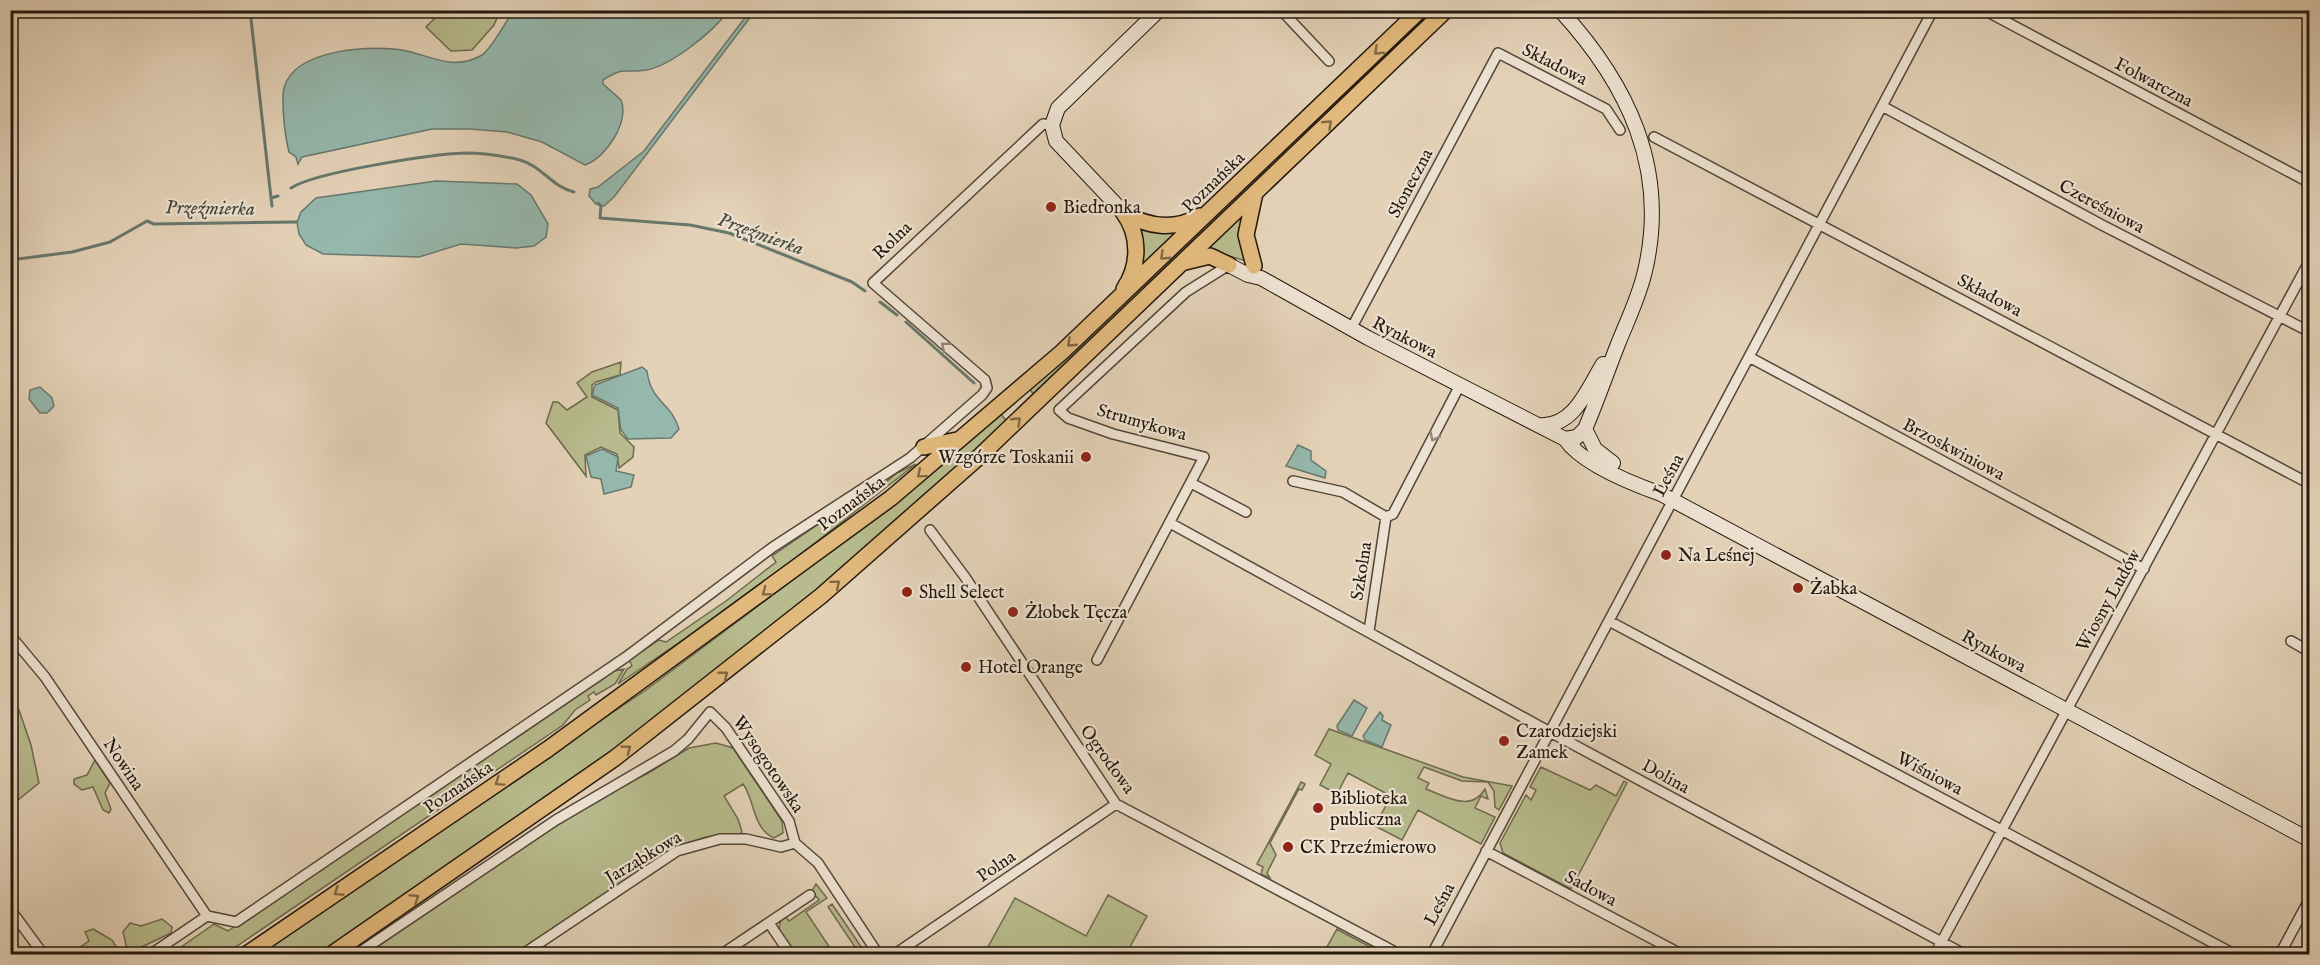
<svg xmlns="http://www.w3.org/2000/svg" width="2320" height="965" font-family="'IM FELL English',serif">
<rect width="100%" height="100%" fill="#e4d2b8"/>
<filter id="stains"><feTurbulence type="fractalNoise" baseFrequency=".00333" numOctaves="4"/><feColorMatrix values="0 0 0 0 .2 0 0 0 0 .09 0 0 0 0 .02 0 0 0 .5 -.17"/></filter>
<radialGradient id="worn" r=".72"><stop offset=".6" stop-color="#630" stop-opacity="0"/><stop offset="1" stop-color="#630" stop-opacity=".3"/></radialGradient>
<!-- green -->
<path fill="#b7bb8d" stroke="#6d6a4d" stroke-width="1.5" d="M 442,11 L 442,10 L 500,11 L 494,25 L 472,50 L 451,51 L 426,27 Z
M 1427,11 L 1438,11 L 1034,395 L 1029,388 Z
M 1243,213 L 1240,236 L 1246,261 L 1205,249 Z
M 1138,227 L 1181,230 L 1141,270 Z
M 621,362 L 620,375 L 596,382 L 592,385 L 592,397 L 618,410 L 620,433 L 634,447 L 633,457 L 619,468 L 617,454 L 601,447 L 585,455 L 586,476 L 546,423 L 553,402 L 558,402 L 567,410 L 587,397 L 577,383 L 592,372 Z
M 1000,413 L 1008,423 L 867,551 L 649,725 L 466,857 L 322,954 L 252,954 L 646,690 L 830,552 Z
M 916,464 L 742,600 L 618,684 L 627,669 L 632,666 L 629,660 L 659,640 L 666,642 L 726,601 L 776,562 L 772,556 L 867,491 L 875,491 L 897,473 Z
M 624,669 L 615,684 L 596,695 L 594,692 L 588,696 L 590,700 L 575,710 L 563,725 L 237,946 L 220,954 L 171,954 L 214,924 L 228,931 L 609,672 Z
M 19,710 L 31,745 L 39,783 L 18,800 L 11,800 L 11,711 Z
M 1329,729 L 1463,777 L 1512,786 L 1499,810 L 1495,807 L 1494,791 L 1488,782 L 1462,781 L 1424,767 L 1418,778 L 1429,783 L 1426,789 C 1445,796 1471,813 1485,789 L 1488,799 L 1481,796 L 1475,808 L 1495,817 L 1481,844 L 1418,810 L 1402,840 L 1375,826 L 1391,796 L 1348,773 L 1337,794 L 1320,785 L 1331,764 L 1315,755 Z
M 716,743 L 733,748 L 782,821 L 783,833 L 774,838 C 752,828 755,800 743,784 L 724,796 L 738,819 L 742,832 L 740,834 L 706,837 L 675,847 L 516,954 L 367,954 L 585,806 L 650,772 L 689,748 Z
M 95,760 L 110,783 L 105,793 L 111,809 L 109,813 L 103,810 L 93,787 L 82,790 L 74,784 L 74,779 L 87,775 Z
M 1541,767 L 1590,790 L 1596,785 L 1616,796 L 1624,781 L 1627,783 L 1571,889 L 1503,853 L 1500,843 L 1526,795 L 1531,800 L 1536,790 L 1530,787 Z
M 1301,782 L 1305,784 L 1302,790 L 1299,789 L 1270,843 L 1276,855 L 1267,873 L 1270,878 L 1261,874 L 1263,867 L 1257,864 Z
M 816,884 L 827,898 L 806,912 L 834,954 L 794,954 C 786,942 771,928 785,916 L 789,921 L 819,900 L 812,891 Z
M 1108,895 L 1147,916 L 1126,954 L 984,954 L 1015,898 L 1086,936 Z
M 832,904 L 866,954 L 844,954 L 855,947 L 828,907 Z
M 162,919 L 172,927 L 171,933 L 133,951 L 126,945 L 123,932 L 130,923 L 141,926 Z
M 93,929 L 112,940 L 121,954 L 70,954 L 89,941 L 85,932 Z
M 1337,929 L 1342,932 L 1384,954 L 1323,954 Z"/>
<!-- water -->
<path fill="#95b8ad" stroke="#67786d" stroke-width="1.5" d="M 514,10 L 728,11 C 714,31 671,66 646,70 C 624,74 626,65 603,80 L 603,84 L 621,100 C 630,121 606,158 585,165 L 542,142 L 507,132 L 470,129 L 432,129 L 302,157 L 298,164 L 296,157 L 289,152 C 285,137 281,102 284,88 C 294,48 376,44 407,51 C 433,57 455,71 482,55 C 493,47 505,22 514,10 Z
M 750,11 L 755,11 L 614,197 L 604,206 L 596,204 L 589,196 L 590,189 L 598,187 L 644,151 Z
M 436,181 L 517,184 L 531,195 L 548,224 L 546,237 L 534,246 L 516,248 L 461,244 L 419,257 L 323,254 L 306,245 L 299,234 L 297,222 L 301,212 L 316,198 Z
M 642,367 L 647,371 C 651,403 671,402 679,429 L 671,438 L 628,439 L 621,430 L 618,408 L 592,395 L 595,385 Z
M 40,387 L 52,398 L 54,406 L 47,413 L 40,413 L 29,399 L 30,390 Z
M 1298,445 L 1311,451 L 1311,460 L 1326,471 L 1325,478 L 1286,466 Z
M 602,449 L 618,457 L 616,471 L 634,475 L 631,487 L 604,494 L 601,479 L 591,477 L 586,456 Z
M 1354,700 L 1367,708 L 1352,736 L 1338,730 L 1337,726 Z
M 1380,712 L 1383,716 L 1382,720 L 1391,725 L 1382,747 L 1365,740 L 1363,736 Z"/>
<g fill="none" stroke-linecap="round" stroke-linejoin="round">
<!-- stream -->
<path stroke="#67786d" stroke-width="3" d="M 250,10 L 271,198
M 291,188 C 315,172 434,154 465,153 C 482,153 504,156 520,160 C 542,166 552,187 574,192
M 598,203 L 601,206 L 600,218 L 690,225 L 729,233 L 852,282 L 865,291
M 272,206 L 271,198 L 278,196
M 10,260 L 72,252 L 110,242 L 147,221 L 154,224 L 297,222
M 880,302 L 897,315
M 906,322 L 974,383"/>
<!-- street casing -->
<g stroke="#534638" stroke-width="12">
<path id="street" d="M 1281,10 L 1329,61
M 1984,10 L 2310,183
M 1882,106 L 2102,225 L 2310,332
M 1654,137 L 2310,484
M 1351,329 L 1498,53 L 1606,109 L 1620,130
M 1749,357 L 2144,569
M 1293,481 L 1343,492 L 1386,517
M 1191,483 L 1246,512
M 1386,517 L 1393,514 L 1460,385
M 1170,523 L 1550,732 L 1964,954
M 930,530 L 965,577 L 1116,804 L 1399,954
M 1609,621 L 2234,954
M 1369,631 L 1386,517
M 10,635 L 45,677 L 207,916
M 2291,641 L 2310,652
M 1097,660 L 1204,457 L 1113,434 L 1068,418 L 1059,410 L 1186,292 L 1229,265
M 1486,851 L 1681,954
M 10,909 L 43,954
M 207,916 L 236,922 L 626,657 L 773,547 L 910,458 L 982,395 L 987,388 L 985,380 L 873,283 L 1043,124 L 1052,125
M 769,923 L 790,954
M 151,954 L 207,916
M 357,954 L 556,820 L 674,751 L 688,739 L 710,712 L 726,728 L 789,821 L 795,843 L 818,863 L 878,954
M 523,954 L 677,851 L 720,839 L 746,839 L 781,847 L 795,843
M 722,954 L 810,895
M 895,954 L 1116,804
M 1432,954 L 1933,10
M 1935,954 L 2310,260
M 2280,954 L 2310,898"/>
</g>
<!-- secondary casing -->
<g stroke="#23180d" stroke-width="16">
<path id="secondary" d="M 1560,10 C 1628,84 1669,169 1645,271 C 1639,297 1628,319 1618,344 C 1607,372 1597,401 1585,429 L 1577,437 L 1565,439
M 1123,212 L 1056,141 L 1052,125 L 1058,108 L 1159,10
M 1229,265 L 1248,275 L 1261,278 L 1368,338 L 1573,443
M 1539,425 C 1574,428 1588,388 1603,364
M 1585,429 L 1595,449 L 1613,463
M 1565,439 C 1582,464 1633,484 1661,494 L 2310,840"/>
</g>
<!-- primary casing -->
<g stroke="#23180d" stroke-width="18">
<path id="primary" d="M 1123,212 C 1147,227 1174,231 1200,216
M 1123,212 C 1140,235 1140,265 1124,289
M 1185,262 L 1210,256 L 1229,265
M 1254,266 L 1246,235 L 1255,193
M 924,447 L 957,440
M 247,954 L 548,749 L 891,498 L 1062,352 L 1420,10
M 332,954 L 615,758 L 821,596 L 980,456 L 1446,10"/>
</g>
<!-- street -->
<use href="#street" stroke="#ede2d1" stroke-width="9"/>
<!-- secondary -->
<use href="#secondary" stroke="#ede2d1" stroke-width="14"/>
<!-- primary -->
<use href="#primary" stroke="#e2b97c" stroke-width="15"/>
</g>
<!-- one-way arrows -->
<defs><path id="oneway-chevron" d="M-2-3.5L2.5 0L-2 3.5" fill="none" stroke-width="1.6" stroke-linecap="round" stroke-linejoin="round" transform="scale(1.5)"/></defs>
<g stroke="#826844">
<use href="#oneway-chevron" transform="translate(1378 51) rotate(137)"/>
<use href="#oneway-chevron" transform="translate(1328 124) rotate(-44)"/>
<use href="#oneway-chevron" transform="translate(1164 256) rotate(136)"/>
<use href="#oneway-chevron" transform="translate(1071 343) rotate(137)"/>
<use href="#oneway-chevron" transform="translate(1017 421) rotate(-44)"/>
<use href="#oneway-chevron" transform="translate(921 474) rotate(140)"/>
<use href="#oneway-chevron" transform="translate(836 584) rotate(-40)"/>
<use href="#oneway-chevron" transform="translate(766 592) rotate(143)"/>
<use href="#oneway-chevron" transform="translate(724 675) rotate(-38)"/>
<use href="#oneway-chevron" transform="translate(627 749) rotate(-37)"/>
<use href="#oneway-chevron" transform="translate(499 782) rotate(146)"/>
<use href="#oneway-chevron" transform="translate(338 892) rotate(146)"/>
<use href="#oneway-chevron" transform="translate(415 898) rotate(-34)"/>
</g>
<g stroke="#928779">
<use href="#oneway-chevron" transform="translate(945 346) rotate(-140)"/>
<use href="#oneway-chevron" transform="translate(1434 437) rotate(117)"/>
</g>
<!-- markers -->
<g fill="#8f2418" stroke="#ede2d1" stroke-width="2">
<circle cx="1051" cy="207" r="6"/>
<circle cx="1086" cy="457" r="6"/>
<circle cx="1666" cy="555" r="6"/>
<circle cx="1798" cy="588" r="6"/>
<circle cx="907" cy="592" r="6"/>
<circle cx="1013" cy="612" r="6"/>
<circle cx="966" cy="667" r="6"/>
<circle cx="1504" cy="741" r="6"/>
<circle cx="1318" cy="808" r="6"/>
<circle cx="1288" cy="847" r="6"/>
</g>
<g text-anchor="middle" stroke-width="4.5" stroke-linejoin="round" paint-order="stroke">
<!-- street labels -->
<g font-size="18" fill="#23180d" stroke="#ede2d1">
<text transform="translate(1555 64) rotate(27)" y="6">Składowa</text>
<text transform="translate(2154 82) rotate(28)" y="6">Folwarczna</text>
<text transform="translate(1213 182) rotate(-44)" y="6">Poznańska</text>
<text transform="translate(1410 183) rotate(-62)" y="6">Słoneczna</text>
<text transform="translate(2102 206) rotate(28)" y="6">Czereśniowa</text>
<text transform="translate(892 240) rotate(-44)" y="6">Rolna</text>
<text transform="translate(1990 295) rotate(28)" y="6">Składowa</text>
<text transform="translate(1405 337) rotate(27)" y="6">Rynkowa</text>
<text transform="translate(1142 422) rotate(16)" y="6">Strumykowa</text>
<text transform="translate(1954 449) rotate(28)" y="6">Brzoskwiniowa</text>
<text transform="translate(1668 475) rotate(-62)" y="6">Leśna</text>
<text transform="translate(851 503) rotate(-37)" y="6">Poznańska</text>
<text transform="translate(1361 571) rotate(-81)" y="6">Szkolna</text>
<text transform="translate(2108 600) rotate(-61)" y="6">Wiosny Ludów</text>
<text transform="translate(1994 651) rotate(28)" y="6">Rynkowa</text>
<text transform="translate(1108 759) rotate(54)" y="6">Ogrodowa</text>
<text transform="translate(124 764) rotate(56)" y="6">Nowina</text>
<text transform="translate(769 764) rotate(56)" y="6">Wysogotowska</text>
<text transform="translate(1930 773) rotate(28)" y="6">Wiśniowa</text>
<text transform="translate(1666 776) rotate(29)" y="6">Dolina</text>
<text transform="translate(458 787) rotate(-34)" y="6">Poznańska</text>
<text transform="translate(643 857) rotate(-31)" y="6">Jarząbkowa</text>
<text transform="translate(996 866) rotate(-34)" y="6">Polna</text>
<text transform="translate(1591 888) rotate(28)" y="6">Sadowa</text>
<text transform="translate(1439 904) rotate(-62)" y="6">Leśna</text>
</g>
<!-- poi labels -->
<g font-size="18" fill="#23180d" stroke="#ede2d1" text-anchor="start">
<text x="1063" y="213">Biedronka</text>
<text x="1074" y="463" text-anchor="end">Wzgórze Toskanii</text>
<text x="1678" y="561">Na Leśnej</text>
<text x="1810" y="594">Żabka</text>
<text x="919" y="598">Shell Select</text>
<text x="1025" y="618">Żłobek Tęcza</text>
<text x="978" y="673">Hotel Orange</text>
<text x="1516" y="737">Czarodziejski<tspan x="1516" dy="21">Zamek</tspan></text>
<text x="1330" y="804">Biblioteka<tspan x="1330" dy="21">publiczna</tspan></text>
<text x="1300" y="853">CK Przeźmierowo</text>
</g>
<!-- water labels -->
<g font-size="20" font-style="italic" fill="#45483d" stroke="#ede2d1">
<text transform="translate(210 207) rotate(1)" y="7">Przeźmierka</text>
<text transform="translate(761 233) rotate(20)" y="7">Przeźmierka</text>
</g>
</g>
<!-- margin -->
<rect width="2320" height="965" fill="none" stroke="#e4d2b8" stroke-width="36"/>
<rect x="12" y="12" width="2296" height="941" fill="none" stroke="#23180d" stroke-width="3"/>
<rect x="18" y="18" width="2284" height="929" fill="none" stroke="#23180d" stroke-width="1.5"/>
<rect width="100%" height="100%" filter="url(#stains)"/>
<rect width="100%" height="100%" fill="url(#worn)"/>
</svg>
